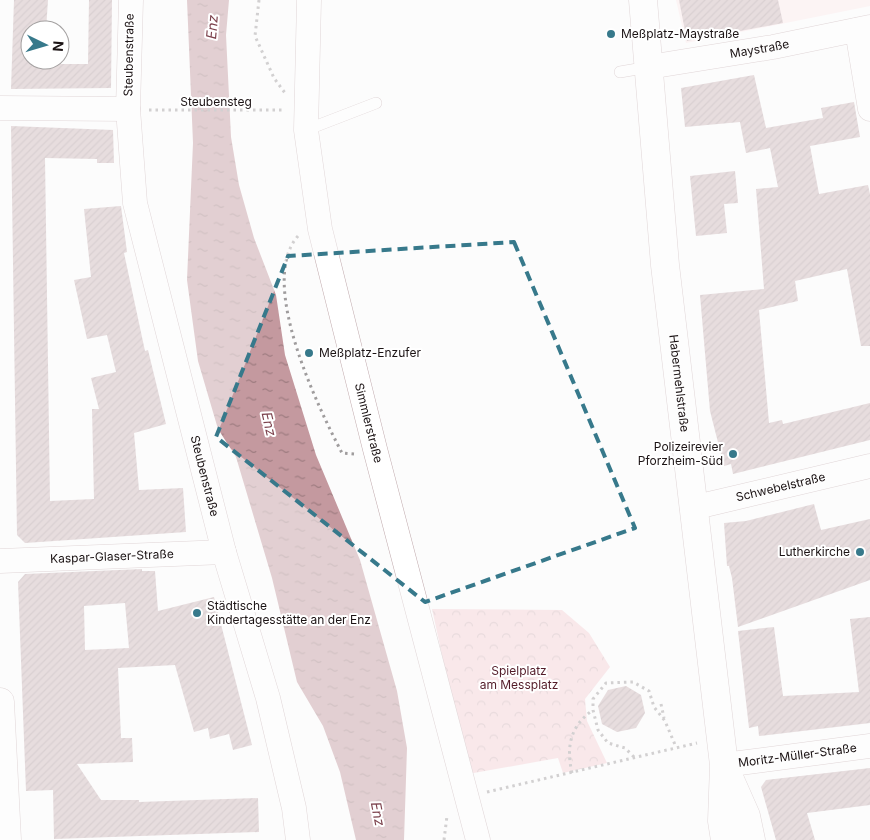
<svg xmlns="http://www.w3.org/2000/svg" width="870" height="840" font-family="Inter,sans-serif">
<defs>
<pattern id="park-crowns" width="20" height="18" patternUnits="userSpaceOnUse" patternTransform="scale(1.25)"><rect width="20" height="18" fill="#f6d1d6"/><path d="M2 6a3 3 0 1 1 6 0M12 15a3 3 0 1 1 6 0" fill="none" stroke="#d2b3b7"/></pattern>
<pattern id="water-ripples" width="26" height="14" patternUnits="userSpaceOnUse" patternTransform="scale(1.25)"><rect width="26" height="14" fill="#c4999f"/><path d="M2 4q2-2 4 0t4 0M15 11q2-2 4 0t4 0" fill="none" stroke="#9e7c80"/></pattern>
<pattern id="building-hatch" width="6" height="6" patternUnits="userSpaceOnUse" patternTransform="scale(1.25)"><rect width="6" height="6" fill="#cfb8bb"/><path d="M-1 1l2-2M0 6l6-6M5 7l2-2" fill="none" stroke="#b19da0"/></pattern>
</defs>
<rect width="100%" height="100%" fill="#fcfcfc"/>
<!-- built -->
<path fill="#fdeaec" d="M 676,0 L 870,0 L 870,6 L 686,43 Z"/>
<!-- park -->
<path fill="url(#park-crowns)" d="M 432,609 L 562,610 L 589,633 L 610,667 L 585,699 L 587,721 L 607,763 L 563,773 L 558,758 L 468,774 Z"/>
<!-- water -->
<path fill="url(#water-ripples)" d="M 187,0 L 229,0 L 226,35 L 231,137 L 239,185 L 254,238 L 276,295 L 285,355 L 316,455 L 360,560 L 397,691 L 407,748 L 404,840 L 356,840 L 340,772 L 323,726 L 297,682 L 272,578 L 236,457 L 218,429 L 198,361 L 187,280 L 193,143 Z"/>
<!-- building -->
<path fill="url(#building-hatch)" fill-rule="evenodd" d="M 14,0 L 48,0 L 46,30 L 30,30 L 30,60 L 45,60 L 45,64 L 88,64 L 89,0 L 112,0 L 111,88 L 11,89 Z
M 679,0 L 778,0 L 783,23 L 687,41 Z
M 754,75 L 766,128 L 823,118 L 821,108 L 854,102 L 860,137 L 810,146 L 819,194 L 868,185 L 870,194 L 870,346 L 861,346 L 847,269 L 795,281 L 798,301 L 759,310 L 769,423 L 782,420 L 783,424 L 870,403 L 870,440 L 733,474 L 731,464 L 724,466 L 710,411 L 700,295 L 764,289 L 756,189 L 778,187 L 770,148 L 746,153 L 740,122 L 685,127 L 681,88 Z
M 11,126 L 113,130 L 114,163 L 97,163 L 97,159 L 45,158 L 50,501 L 94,499 L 92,409 L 99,409 L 91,378 L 116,372 L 107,335 L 87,339 L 74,280 L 91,277 L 84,209 L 121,206 L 127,252 L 124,253 L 145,351 L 148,350 L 166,424 L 134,433 L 139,490 L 183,488 L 186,532 L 25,543 L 17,535 Z
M 735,171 L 738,203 L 724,204 L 727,233 L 696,236 L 690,176 Z
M 814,504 L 821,530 L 870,519 L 870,580 L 738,627 L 732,578 L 729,566 L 727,566 L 724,523 L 746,521 Z
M 142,569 L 142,571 L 155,571 L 158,611 L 214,597 L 252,745 L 233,750 L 229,734 L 210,739 L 208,728 L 194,732 L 175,665 L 118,668 L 121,738 L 132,738 L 133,762 L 77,764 L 101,800 L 139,800 L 139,802 L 258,798 L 259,832 L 54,839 L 53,790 L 26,791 L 18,582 L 25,574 ZM 125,603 L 129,648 L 85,650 L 84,606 Z
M 870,617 L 870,723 L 759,736 L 758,726 L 749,728 L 738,631 L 774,627 L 783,696 L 859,692 L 850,619 Z
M 626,686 L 641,695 L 645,713 L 636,728 L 617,732 L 602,724 L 598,706 L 608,690 Z
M 870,768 L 870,805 L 807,813 L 815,840 L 776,840 L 761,787 L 766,780 Z"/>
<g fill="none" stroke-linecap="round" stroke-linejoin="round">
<!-- service casing -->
<g stroke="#c0a9ac" stroke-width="12">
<path id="service" d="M 620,72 L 649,67
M 306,130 L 376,103"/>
</g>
<!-- minor casing -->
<g stroke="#c0a9ac" stroke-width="25">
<g id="minor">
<path id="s1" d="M 131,0 L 128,109 L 135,203 L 224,552 L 268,698 L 294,808 L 298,840"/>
<path id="s2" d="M 309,0 L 306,130 L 320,229 L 375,449 L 478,840"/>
<path d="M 857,30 L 870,109"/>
<path id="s3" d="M 649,67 L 773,47 L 870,27"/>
<path d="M 0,108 L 128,109"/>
<path id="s4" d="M 692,508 L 870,466"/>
<path id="s5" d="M 0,561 L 224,552"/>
<path id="s6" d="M 724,765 L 870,746"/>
</g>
</g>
<!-- tertiary casing -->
<g stroke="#c0a9ac" stroke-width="29">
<path id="tertiary" d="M 0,702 L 7,840"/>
</g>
<!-- secondary casing -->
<g stroke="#c0a9ac" stroke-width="29">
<g id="secondary">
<path id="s7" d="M 643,0 L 665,265 L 724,765 L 722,821 L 725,840"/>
<path d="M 727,773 L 746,816 L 751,840"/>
</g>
</g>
<!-- path -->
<path stroke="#9f9c9d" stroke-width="3" stroke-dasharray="2.5 4" stroke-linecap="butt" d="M 259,0 L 255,36 L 274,78 L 285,93
M 149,110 L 285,110
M 298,236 C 257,282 318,407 342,453 L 354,454
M 661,704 L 664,718
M 634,757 L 625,748 L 608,743 L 598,730 L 593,710 L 593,699 L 606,683 L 633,682 L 649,691 L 654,707 L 665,721 L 676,747
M 572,773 C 566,747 570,726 593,710
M 487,792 L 697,743
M 444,840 L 447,816"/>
<!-- service -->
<use href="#service" stroke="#fff" stroke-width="11"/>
<!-- minor -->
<use href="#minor" stroke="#fff" stroke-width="24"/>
<!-- tertiary -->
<use href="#tertiary" stroke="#fff" stroke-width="28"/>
<!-- secondary -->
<use href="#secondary" stroke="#fff" stroke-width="28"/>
</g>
<!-- marked area -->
<path d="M0 0H870V840H0ZM 514,242 L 635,528 L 425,602 L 216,437 L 288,256 Z" fill="#fcfcfc" fill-opacity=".55" fill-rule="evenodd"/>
<path fill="none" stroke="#37798b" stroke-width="4" stroke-dasharray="10 6" stroke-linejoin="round" d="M 514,242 L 635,528 L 425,602 L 216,437 L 288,256 Z"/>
<!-- markers -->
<g fill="#37798b" stroke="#fff" stroke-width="2">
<circle cx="611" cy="34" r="5"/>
<circle cx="309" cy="353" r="5"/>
<circle cx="733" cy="454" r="5"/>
<circle cx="860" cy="552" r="5"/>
<circle cx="197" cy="613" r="5"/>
</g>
<g text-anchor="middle" stroke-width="4" stroke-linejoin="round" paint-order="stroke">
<!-- poi labels -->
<g font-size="12" fill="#1b1314" stroke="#fff" text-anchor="start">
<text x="621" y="38">Meßplatz-Maystraße</text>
<text x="319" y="357">Meßplatz-Enzufer</text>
<text x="723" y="451" text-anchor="end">Polizeirevier<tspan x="723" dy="14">Pforzheim-Süd</tspan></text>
<text x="850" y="556" text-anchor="end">Lutherkirche</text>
<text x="207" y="610">Städtische<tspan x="207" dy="14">Kindertagesstätte an der Enz</tspan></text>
</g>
<!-- street labels -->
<g font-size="12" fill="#1b1314" stroke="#fff">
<text dy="4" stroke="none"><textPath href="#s3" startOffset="112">Maystraße</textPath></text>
<text transform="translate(129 55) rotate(-89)" y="4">Steubenstraße</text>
<text x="216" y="106">Steubensteg</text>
<text dy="4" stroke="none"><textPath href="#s7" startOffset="385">Habermehlstraße</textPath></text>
<text dy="4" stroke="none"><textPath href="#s2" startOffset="430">Simmlerstraße</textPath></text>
<text dy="4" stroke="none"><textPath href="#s1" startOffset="485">Steubenstraße</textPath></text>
<text dy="4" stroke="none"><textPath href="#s4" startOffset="91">Schwebelstraße</textPath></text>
<text dy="4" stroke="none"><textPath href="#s5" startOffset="112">Kaspar-Glaser-Straße</textPath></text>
<text dy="4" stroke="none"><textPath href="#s6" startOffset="74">Moritz-Müller-Straße</textPath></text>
</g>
<!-- park labels -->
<g font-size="12" fill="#531c29" stroke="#fff">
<text x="519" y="675">Spielplatz<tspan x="519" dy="14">am Messplatz</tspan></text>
</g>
<!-- water labels -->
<g font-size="14" font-style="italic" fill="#7c424d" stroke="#fff">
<text transform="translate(212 27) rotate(-85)" y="5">Enz</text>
<text transform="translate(269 424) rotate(77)" y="5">Enz</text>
<text transform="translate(378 814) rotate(79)" y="5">Enz</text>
</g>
</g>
<!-- north arrow -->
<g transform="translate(45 45) rotate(95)"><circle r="24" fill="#ffffff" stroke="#a4a1a1"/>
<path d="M0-4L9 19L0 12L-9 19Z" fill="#37798b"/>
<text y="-8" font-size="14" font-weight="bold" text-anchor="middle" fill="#1b1314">N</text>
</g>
</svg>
